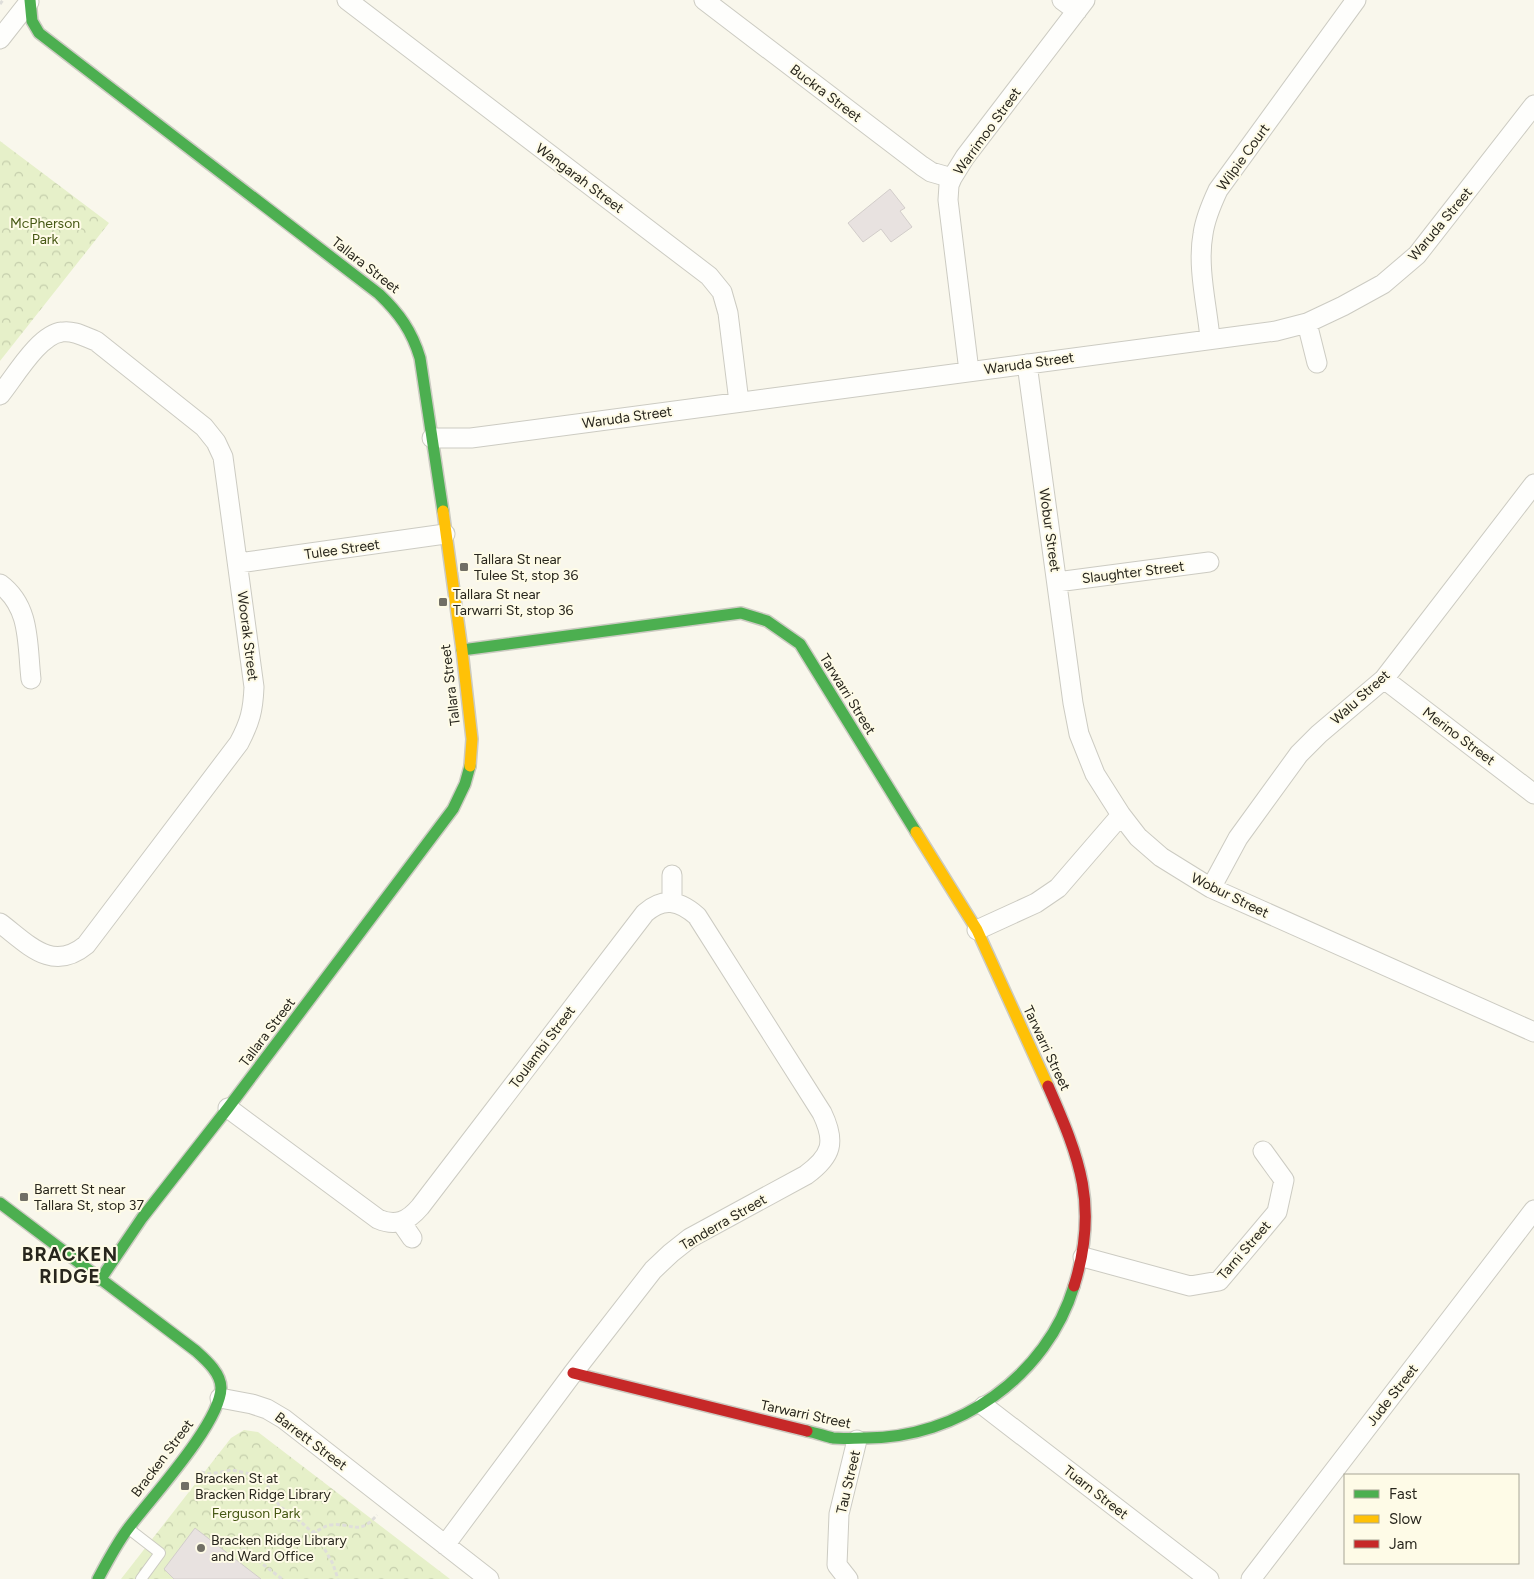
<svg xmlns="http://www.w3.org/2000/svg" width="1534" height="1579" font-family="Figtree,sans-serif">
<defs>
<pattern id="park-crowns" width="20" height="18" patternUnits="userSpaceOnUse" patternTransform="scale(1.25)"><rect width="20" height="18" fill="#e6f0c9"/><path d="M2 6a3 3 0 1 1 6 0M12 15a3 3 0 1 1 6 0" fill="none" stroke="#c5ceac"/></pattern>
</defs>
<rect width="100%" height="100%" fill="#f9f7ec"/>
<!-- park -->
<path fill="url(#park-crowns)" d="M 0,141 L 109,223 L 0,361 Z
M 244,1430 L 258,1432 L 450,1579 L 121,1579 L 231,1438 Z"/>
<!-- building -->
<path fill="#e8e2e0" stroke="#d2cdca" d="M 890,189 L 905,208 L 900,211 L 912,227 L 891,242 L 881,229 L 863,242 L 848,223 Z
M 195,1528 L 261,1579 L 174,1579 L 164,1569 Z"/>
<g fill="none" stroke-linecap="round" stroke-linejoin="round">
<!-- lane casing -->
<g stroke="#cccbc2" stroke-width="12">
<path id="lane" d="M 129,1529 L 160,1553 L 141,1579"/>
</g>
<!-- street casing -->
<g stroke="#cccbc2" stroke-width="21">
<path id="street" d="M 347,0 L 709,276 L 722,292 L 728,313 L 739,402
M 704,0 L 922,166 L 931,172 L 952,178
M 1062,0 L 1077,11
M 0,39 L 29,2
M 1307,323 L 1317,363
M 1210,338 C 1207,306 1197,266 1203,234 C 1205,219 1211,205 1218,190 L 1356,0
M 1027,364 L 1073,703 L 1079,734 L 1095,774 L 1121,815 L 1138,837 L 1161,857 L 1211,888 L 1534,1032
M 969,371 L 948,200 L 949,185 L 952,178 L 965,157 L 1085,0
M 0,395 C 14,378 39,334 62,332 C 74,330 85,337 96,341 L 204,427 L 216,442 L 223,457 L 254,687 C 253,711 250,722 239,743 L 86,945 C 52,973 28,944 0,923
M 432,438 L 471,438 L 1276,331 L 1307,323 L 1343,306 L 1383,284 L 1417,255 L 1534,105
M 239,563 L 445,534
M 1057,582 L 1209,562
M 0,584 C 31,607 27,644 31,679
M 1384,679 L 1534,794
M 1211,888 L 1238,838 L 1299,754 L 1319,734 L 1384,679 L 1534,484
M 672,902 L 672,875
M 977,930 L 1036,903 L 1058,888 L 1121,815
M 228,1108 L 378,1219 C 396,1227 408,1221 420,1207 L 645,913 C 663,897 679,900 697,916 L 822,1113 C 836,1142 832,1156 806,1175 L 690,1238 L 671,1253 L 653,1270 L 573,1373 L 445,1545
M 401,1222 L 412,1238
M 1083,1257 L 1190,1286 L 1219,1281 L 1277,1212 L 1284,1180 L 1263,1151
M 220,1398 L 252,1404 L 267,1409 L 284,1419 L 489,1579
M 984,1406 L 1209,1579
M 848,1579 L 837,1565 L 839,1514 L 857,1440
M 1251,1579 L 1534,1210"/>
</g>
<!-- fast casing -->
<g stroke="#cccbc2" stroke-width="14">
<path id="fast" d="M 30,0 L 32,21 L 39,33 L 379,294 C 399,313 412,331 420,358 L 443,511
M 462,650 L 741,613 L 767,621 L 800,644 L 916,832
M 0,1203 L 196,1351 C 206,1360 221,1373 221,1388 C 220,1424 150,1499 127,1530 C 116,1545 107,1562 98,1579
M 100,1280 L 142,1218 L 228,1108 L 453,809 L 465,784 L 470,766
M 807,1431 C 816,1433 825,1436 833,1438 C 843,1439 854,1438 864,1438 C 958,1439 1047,1376 1074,1286"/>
</g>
<!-- slow casing -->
<g stroke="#cccbc2" stroke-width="14">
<path id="slow" d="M 443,511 L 462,650 L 472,739 L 470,766
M 916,832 L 977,930 L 1048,1086"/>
</g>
<!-- jam casing -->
<g stroke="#cccbc2" stroke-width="14">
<path id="jam" d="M 1048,1086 C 1080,1159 1099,1206 1074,1286
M 573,1373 L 807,1431"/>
</g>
<!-- path -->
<path stroke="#dfdeda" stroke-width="3" stroke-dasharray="4 2.5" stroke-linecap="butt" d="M 0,4 L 3,0
M 201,1472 L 210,1474 L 232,1470 L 255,1475 L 266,1483 L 280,1507 L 291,1513 L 312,1532 C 318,1532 323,1526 330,1525 C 353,1522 358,1537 377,1515
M 315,1532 L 333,1564 L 338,1579
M 239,1553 L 242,1548 L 282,1579"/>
<!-- lane -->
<use href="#lane" stroke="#fefefc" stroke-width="10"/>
<!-- street -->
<use href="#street" stroke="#fefefc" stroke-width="19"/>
<!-- fast -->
<use href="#fast" stroke="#4caf50" stroke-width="11"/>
<!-- slow -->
<use href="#slow" stroke="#ffc107" stroke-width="11"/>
<!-- jam -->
<use href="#jam" stroke="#c62828" stroke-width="11"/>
</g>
<!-- markers -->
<g fill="#716f65" stroke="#fefbe7" stroke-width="2">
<rect x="459" y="562" width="10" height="10" rx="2.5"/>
<rect x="438" y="597" width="10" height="10" rx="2.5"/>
<rect x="19" y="1192" width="10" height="10" rx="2.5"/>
<rect x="180" y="1481" width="10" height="10" rx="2.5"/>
<circle cx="201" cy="1548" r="5"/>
</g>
<g text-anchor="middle" stroke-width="4" stroke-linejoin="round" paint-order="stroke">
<!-- street labels -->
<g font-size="14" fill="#28261d" stroke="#fefbe7">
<text transform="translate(826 93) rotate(37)" y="5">Buckra Street</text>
<text transform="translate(987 131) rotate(-54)" y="5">Warrimoo Street</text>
<text transform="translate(1243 157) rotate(-54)" y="5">Wilpie Court</text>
<text transform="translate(580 178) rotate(37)" y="5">Wangarah Street</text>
<text transform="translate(1440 224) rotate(-50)" y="5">Waruda Street</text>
<text transform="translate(366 265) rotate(38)" y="5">Tallara Street</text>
<text transform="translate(1029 363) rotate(-8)" y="5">Waruda Street</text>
<text transform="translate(627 417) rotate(-8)" y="5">Waruda Street</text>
<text transform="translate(1050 530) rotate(82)" y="5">Wobur Street</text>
<text transform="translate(342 549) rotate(-8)" y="5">Tulee Street</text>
<text transform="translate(1133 572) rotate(-7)" y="5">Slaughter Street</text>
<text transform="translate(248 636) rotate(83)" y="5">Woorak Street</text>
<text transform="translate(450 685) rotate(-97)" y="5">Tallara Street</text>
<text transform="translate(848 694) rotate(58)" y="5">Tarwarri Street</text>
<text transform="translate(1360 697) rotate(-42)" y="5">Walu Street</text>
<text transform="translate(1459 736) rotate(37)" y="5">Merino Street</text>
<text transform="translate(1230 895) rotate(26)" y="5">Wobur Street</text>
<text transform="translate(267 1032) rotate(-53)" y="5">Tallara Street</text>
<text transform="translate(542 1047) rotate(-53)" y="5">Toulambi Street</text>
<text transform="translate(1047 1048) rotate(65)" y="5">Tarwarri Street</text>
<text transform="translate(723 1222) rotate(-30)" y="5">Tanderra Street</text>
<text transform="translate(1244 1250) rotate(-49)" y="5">Tarni Street</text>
<text transform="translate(1392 1395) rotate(-52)" y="5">Jude Street</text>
<text transform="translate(806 1414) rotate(12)" y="5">Tarwarri Street</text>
<text transform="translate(311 1441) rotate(37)" y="5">Barrett Street</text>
<text transform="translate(162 1458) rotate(-53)" y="5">Bracken Street</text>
<text transform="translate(848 1482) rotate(-77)" y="5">Tau Street</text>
<text transform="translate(1096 1492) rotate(38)" y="5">Tuarn Street</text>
</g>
<!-- park labels -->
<g font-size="14" fill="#465814" stroke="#fefbe7">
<text x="45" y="228">McPherson<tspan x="45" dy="16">Park</tspan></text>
<text x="256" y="1518">Ferguson Park</text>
</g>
<!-- poi labels -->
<g font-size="14" fill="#28261d" stroke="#fefbe7" text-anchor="start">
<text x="474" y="564">Tallara St near<tspan x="474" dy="16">Tulee St, stop 36</tspan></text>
<text x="453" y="599">Tallara St near<tspan x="453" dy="16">Tarwarri St, stop 36</tspan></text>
<text x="34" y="1194">Barrett St near<tspan x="34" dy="16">Tallara St, stop 37</tspan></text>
<text x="195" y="1483">Bracken St at<tspan x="195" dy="16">Bracken Ridge Library</tspan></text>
<text x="211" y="1545">Bracken Ridge Library<tspan x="211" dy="16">and Ward Office</tspan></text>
</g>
<!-- district labels -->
<g font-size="19" font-weight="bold" letter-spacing="1" fill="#28261d" stroke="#fefbe7">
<text x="70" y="1261">BRACKEN<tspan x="70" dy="22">RIDGE</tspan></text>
</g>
</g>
<!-- legend -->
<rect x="1344" y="1474" width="175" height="90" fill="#fefbe7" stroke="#a8a696"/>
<rect x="1354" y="1490" width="25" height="8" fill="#4caf50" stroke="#a8a696"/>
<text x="1389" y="1499" font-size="15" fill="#28261d">Fast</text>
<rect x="1354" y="1515" width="25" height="8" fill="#ffc107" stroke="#a8a696"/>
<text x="1389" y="1524" font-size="15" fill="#28261d">Slow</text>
<rect x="1354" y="1540" width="25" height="8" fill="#c62828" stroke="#a8a696"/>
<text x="1389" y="1549" font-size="15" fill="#28261d">Jam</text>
</svg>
